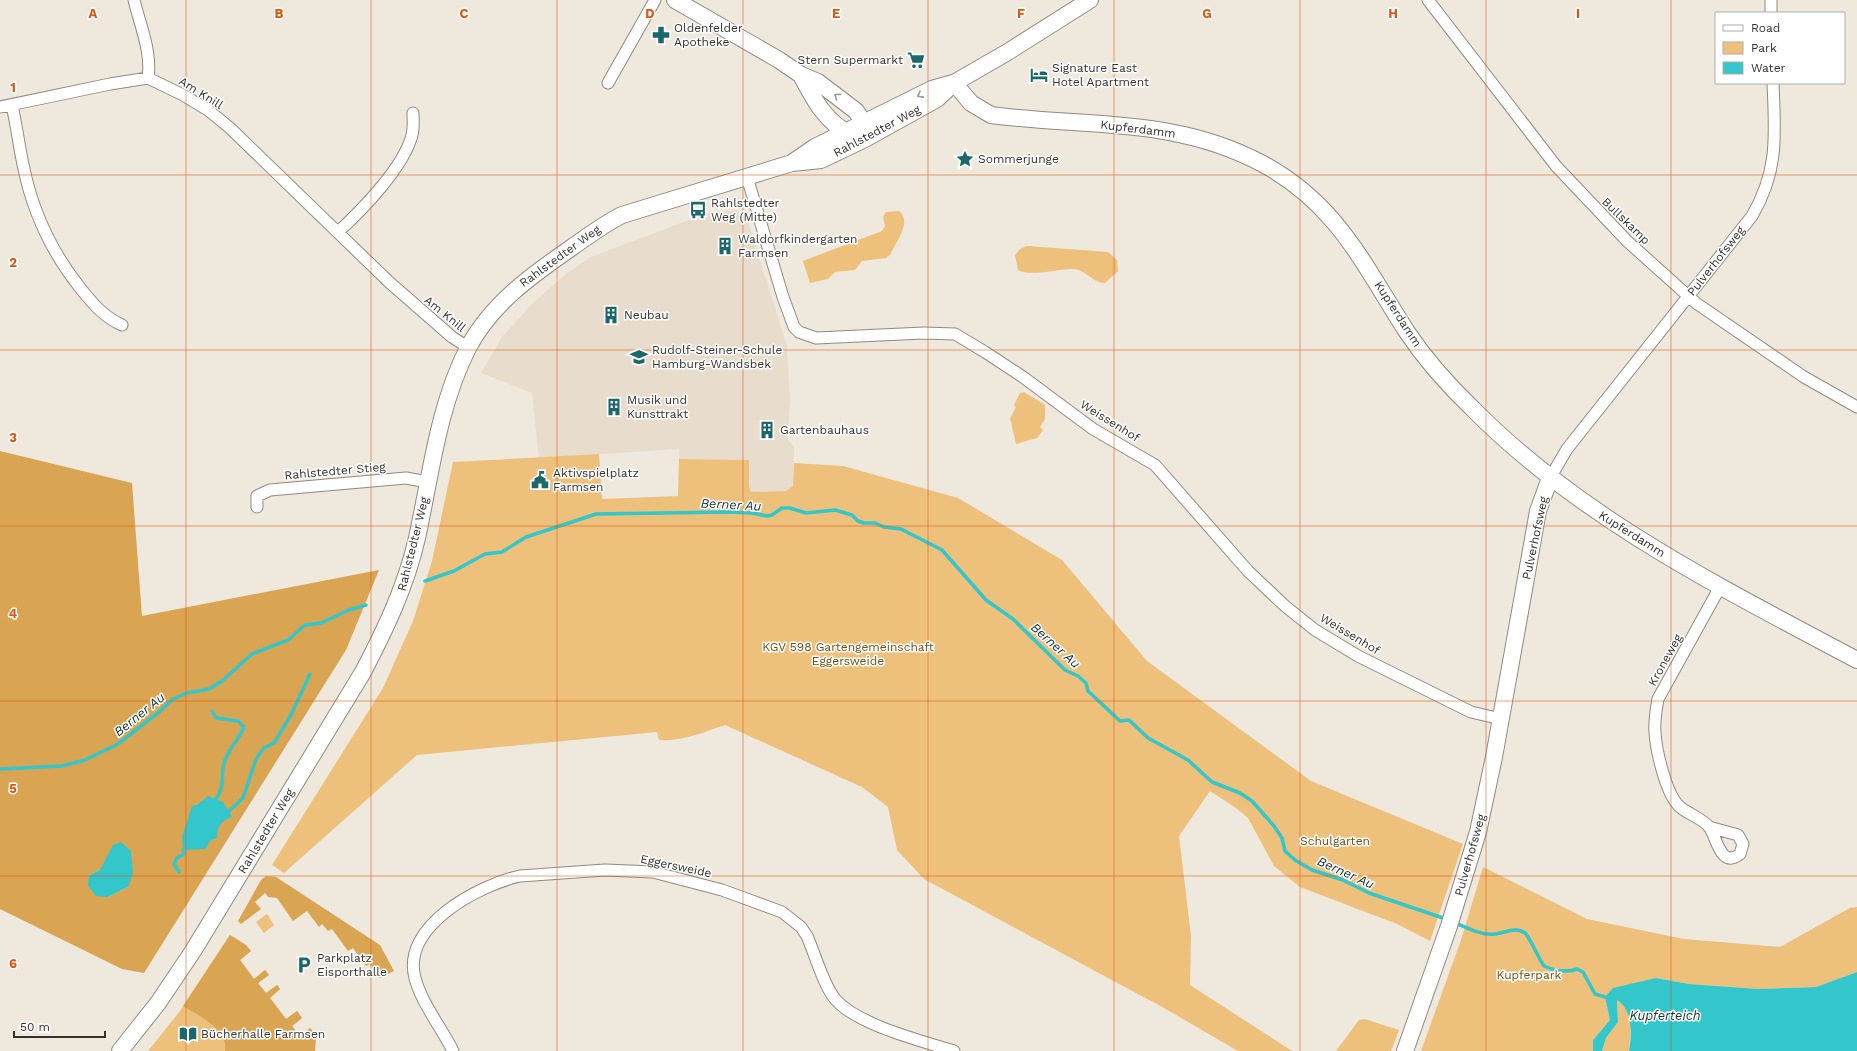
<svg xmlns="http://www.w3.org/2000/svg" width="1857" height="1051" font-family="'Work Sans',sans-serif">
<rect width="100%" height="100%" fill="#efe8dd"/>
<!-- built -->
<path fill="#e8dccc" d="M 735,210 L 746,216 L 787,346 L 790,399 L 788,440 L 794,447 L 793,486 L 787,491 L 751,492 L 749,486 L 749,460 L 679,459 L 679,449 L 539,458 L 532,393 L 481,373 L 502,337 L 533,303 L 566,274 L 591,257 L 702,215 Z"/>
<!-- green -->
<path fill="#edc07c" d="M 899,211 C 913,222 895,243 890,255 L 886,258 L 862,261 L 855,270 L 835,272 L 828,279 L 810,283 L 803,261 L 882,231 L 885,226 L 883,217 L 886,212 Z
M 1027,246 L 1108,252 L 1117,260 L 1118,271 L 1105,283 C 1092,283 1086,269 1072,269 C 1057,269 1031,277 1018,270 L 1015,255 L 1020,249 Z
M 1024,392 L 1045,405 L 1045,419 L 1040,427 L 1043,430 L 1037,438 L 1016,444 L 1010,418 L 1016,407 L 1014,405 L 1020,393 Z
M 599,454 L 602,499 L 678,496 L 679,459 L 749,460 L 749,486 L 751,492 L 786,491 L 793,486 L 794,463 L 843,466 L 958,498 L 1062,560 L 1147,661 L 1311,781 L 1463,844 L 1430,941 L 1397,924 L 1300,887 L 1274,866 L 1248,818 L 1236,808 L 1210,791 L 1179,836 L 1191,936 L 1190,985 L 1292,1051 L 1238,1051 L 1164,1008 L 924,879 L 897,850 L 888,807 L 862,787 L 725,725 C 704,732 682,742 659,740 L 657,732 L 417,755 L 284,873 L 272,865 L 383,688 L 413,621 L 432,561 L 453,462 Z
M 1483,867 L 1587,919 L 1684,939 L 1780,947 L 1850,908 L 1857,907 L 1857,972 L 1816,987 L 1758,989 L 1689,984 L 1656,978 L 1605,997 L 1610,1020 L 1593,1040 L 1593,1051 L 1421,1051 L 1461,940 Z
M 267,914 L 274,925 L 264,933 L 256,922 Z
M 230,935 L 246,945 L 251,951 L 240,960 L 254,979 L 265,970 L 269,975 L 258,983 L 266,993 L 277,985 L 280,989 L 270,998 L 286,1019 L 297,1011 L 302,1018 L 292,1026 L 300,1036 L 310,1028 L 316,1035 L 315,1051 L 148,1051 L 180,1011 Z
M 1617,1000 L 1625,1005 L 1631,1025 L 1629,1051 L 1602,1051 L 1606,1038 L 1618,1022 Z
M 1365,1019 L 1399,1030 L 1391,1051 L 1336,1051 L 1359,1020 Z"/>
<!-- forest -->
<path fill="#d9a552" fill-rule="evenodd" d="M 0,451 L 132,483 L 142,616 L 379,570 L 346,650 L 144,973 L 122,969 L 0,909 ZM 100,870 L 128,887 L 108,897 L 89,875 Z
M 266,876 L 276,877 L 380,945 L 394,971 L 380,978 L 370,964 L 366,966 L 353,948 L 348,951 L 332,929 L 328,931 L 322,924 L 319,927 L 307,911 L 293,921 L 277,898 L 268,897 L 265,893 L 255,902 L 261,909 L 241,924 L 238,921 L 261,880 Z
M 230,935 L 246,945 L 251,951 L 240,960 L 254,979 L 265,970 L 269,975 L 258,983 L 266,993 L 277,985 L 280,989 L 270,998 L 286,1019 L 297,1011 L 302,1018 L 292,1026 L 300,1036 L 310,1028 L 316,1035 L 315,1051 L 225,1051 C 229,1030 198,1015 183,1006 Z"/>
<!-- water -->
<path fill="#33c6ca" d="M 208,796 L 223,802 L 232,817 C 221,821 217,826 217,838 L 211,840 L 205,849 L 183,850 L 182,837 L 192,806 L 197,805 Z
M 121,842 L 131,851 L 133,874 L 128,887 L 108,897 L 96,896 L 88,886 L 89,875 L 100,870 L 113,845 Z
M 1857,972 L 1857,1051 L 1629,1051 C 1632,1034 1633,1010 1617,1000 L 1618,1022 L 1606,1038 L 1602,1051 L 1593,1051 L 1593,1040 L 1610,1020 L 1605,997 L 1613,988 L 1656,978 L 1689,984 L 1758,989 L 1816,987 Z"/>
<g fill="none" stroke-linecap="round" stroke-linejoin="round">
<!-- stream -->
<path stroke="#33c6ca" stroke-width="3.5" d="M 425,581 L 454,571 L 485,554 L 502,552 L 526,537 L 596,514 L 728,512 L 752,513 L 767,516 L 772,515 L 782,508 L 790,508 L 806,513 L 835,510 L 852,515 L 858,521 L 864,523 L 875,523 L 884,527 L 901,529 L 942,550 L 986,600 L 1013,619 L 1065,670 L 1078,676 L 1086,683 L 1088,691 L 1120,721 L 1129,720 L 1148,738 L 1188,760 L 1212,782 L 1240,793 L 1252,801 L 1274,826 L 1282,838 L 1285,851 L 1295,860 L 1312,870 L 1343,880 L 1369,893 L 1446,919
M 212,711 L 216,718 L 238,721 L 244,727 C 239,739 230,747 225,760 C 220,774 226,785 216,799
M 0,769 L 62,766 L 85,760 L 118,744 L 159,712 L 173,699 L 187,693 L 209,689 L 222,681 L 252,654 L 288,640 L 305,625 L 321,623 L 349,610 L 366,605
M 229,811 L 243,798 L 256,759 L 264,748 L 274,743 L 291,715 L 310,674
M 179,872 L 174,864 L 177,858 L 184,854 L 183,850
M 1453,922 C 1465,927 1482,936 1495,934 C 1505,933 1516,926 1525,933 C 1529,936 1539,959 1544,966 C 1555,971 1566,973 1577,969 L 1583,972 L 1595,994 L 1605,997"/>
<!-- street casing -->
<g stroke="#918a80" stroke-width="13">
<path id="street" d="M 134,0 C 140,25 152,52 148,78
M 1428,0 L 1556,166 L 1627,241 L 1696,303 L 1804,377 L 1857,407
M 1771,0 L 1771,13
M 608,83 L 655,0
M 12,106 C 17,126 19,148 24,169 C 33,212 53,254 81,289 C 93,304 104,317 122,325
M 0,107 L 110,84 L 148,78 L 183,95 L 208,110 L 230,128 L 389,282 L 452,337 L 469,348
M 747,177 L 783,297 L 794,327 L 799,332 L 816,338 L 924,333 L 955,334 L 985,352 L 1023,377 L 1093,429 L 1155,465 L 1248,571 L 1285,606 L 1315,630 L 1358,656 L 1471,712 L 1501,719
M 338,232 C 362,210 404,167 412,135 C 414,128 413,120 413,113
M 1550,478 L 1567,449 L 1752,216 C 1779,170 1775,135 1773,83
M 257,507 L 257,496 L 270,490 L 406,478 L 428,482
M 1709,827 L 1738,835 L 1743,844 L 1740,854 C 1721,869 1717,839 1710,828 C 1704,819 1688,814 1680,807 C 1666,795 1656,750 1655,732 C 1654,721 1656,710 1658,699 L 1720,587
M 453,1051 C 441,1027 422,1004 415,978 C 401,926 479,885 520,876 L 605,870 L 653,872 L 722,890 L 782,912 L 801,927 L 807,936 C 815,954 824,987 836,1000 C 858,1025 922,1041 954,1051"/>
</g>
<!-- secondary casing -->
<g stroke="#918a80" stroke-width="18">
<path id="secondary" d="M 675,0 L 779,60 L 801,75 L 818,82 L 856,111 L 872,135
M 801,75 C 814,100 826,123 852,135
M 954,83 L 971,103 L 991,115 C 1086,128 1174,116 1263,164 C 1338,205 1363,264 1407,332 C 1425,359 1449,386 1473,409 C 1582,519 1722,588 1857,660
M 793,162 L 815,147 L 932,89 L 953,83
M 120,1051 L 158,1003 L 193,951 L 363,672 C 386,628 406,586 417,538 C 431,474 438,407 468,348 C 491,304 532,275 571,248 C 588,236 604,224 622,215 L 792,163 L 821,160 L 865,139 L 937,99 L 954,83 L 1006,53 L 1090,0
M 1405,1051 L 1449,926 L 1478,832 L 1494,757 L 1538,511 L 1550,478"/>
</g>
<!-- street -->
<use href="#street" stroke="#fff" stroke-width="11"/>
<!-- secondary -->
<use href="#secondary" stroke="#fff" stroke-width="16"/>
</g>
<!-- one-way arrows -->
<defs><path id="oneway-chevron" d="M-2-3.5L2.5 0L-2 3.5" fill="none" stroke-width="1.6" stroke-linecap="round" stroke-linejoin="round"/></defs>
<g stroke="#999896">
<use href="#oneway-chevron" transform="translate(920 95) rotate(152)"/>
<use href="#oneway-chevron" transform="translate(837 96) rotate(-143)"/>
</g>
<!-- grid -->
<path fill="none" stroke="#df570e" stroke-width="1" stroke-opacity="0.55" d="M 186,0 L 186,1051M 371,0 L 371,1051M 557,0 L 557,1051M 743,0 L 743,1051M 928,0 L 928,1051M 1114,0 L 1114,1051M 1300,0 L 1300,1051M 1486,0 L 1486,1051M 1671,0 L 1671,1051M 0,175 L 1857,175M 0,350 L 1857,350M 0,526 L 1857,526M 0,701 L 1857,701M 0,876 L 1857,876"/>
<!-- icons -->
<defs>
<g id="pharmacy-bare" transform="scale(1.38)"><path d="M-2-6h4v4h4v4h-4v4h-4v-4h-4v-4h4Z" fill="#1b686b" stroke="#fff" stroke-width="2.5" paint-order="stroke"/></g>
<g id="supermarket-bare" transform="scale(1.38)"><path d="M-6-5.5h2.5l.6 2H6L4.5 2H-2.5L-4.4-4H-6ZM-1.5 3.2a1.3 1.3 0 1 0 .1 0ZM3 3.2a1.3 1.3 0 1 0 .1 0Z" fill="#1b686b" stroke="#fff" stroke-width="2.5" paint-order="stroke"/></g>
<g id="hotel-bare" transform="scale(1.38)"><path d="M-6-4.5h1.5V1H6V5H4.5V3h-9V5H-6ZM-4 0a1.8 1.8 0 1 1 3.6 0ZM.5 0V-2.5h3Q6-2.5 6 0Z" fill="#1b686b" stroke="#fff" stroke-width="2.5" paint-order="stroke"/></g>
<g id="sight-bare" transform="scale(1.38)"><path d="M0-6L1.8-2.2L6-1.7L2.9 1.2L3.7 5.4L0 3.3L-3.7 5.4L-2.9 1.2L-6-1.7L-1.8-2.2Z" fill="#1b686b" stroke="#fff" stroke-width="2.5" paint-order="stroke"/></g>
<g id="bus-bare" transform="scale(1.38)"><path d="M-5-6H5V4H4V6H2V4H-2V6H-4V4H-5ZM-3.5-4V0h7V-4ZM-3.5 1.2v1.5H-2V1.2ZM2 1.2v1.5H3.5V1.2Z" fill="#1b686b" stroke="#fff" stroke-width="2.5" paint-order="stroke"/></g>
<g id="building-bare" transform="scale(1.38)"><path d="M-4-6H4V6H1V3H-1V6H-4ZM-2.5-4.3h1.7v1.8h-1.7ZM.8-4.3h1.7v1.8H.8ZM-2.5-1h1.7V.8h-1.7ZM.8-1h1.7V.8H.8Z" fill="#1b686b" stroke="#fff" stroke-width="2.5" paint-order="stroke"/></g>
<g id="school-bare" transform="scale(1.38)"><path d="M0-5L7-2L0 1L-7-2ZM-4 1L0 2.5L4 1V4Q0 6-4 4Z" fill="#1b686b" stroke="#fff" stroke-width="2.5" paint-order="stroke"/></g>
<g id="civic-bare" transform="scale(1.38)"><path d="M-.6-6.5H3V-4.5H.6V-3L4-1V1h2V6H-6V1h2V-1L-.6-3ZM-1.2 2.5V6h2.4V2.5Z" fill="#1b686b" stroke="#fff" stroke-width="2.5" paint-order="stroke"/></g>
<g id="parking-bare" transform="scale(1.38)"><path d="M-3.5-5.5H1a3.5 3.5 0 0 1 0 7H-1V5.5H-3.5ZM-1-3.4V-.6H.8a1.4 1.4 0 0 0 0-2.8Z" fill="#1b686b" stroke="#fff" stroke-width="2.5" paint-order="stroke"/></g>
<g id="library-bare" transform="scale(1.38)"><path d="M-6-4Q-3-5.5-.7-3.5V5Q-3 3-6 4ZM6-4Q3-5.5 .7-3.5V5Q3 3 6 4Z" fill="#1b686b" stroke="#fff" stroke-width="2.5" paint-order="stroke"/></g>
</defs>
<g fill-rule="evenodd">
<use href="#pharmacy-bare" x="661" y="35"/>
<use href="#supermarket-bare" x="916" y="60"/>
<use href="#hotel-bare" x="1039" y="75"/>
<use href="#sight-bare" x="965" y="159"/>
<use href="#bus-bare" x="698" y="210"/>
<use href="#building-bare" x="725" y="246"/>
<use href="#building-bare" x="611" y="315"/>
<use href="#school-bare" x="639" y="357"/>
<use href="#building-bare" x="614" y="407"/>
<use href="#building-bare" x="767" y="430"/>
<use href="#civic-bare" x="540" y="480"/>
<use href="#parking-bare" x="304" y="965"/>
<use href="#library-bare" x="188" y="1034"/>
</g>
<g text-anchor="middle" stroke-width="3" stroke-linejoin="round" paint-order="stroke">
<!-- poi labels -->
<g font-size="12" fill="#33312d" stroke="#fff" text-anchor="start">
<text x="674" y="32">Oldenfelder<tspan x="674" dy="14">Apotheke</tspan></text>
<text x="903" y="64" text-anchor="end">Stern Supermarkt</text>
<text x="1052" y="72">Signature East<tspan x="1052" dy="14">Hotel Apartment</tspan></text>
<text x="978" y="163">Sommerjunge</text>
<text x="711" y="207">Rahlstedter<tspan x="711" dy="14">Weg (Mitte)</tspan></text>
<text x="738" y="243">Waldorfkindergarten<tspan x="738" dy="14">Farmsen</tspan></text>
<text x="624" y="319">Neubau</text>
<text x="652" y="354">Rudolf-Steiner-Schule<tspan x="652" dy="14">Hamburg-Wandsbek</tspan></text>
<text x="627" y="404">Musik und<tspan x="627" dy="14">Kunsttrakt</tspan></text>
<text x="780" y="434">Gartenbauhaus</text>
<text x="553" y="477">Aktivspielplatz<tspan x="553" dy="14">Farmsen</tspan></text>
<text x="317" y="962">Parkplatz<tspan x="317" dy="14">Eisporthalle</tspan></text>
<text x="201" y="1038">Bücherhalle Farmsen</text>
</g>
<!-- street labels -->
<g font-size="12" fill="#33312d" stroke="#fff">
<text transform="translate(201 93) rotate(32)" y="4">Am Knill</text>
<text transform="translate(1138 129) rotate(7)" y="4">Kupferdamm</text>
<text transform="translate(877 131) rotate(-28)" y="4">Rahlstedter Weg</text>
<text transform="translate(1626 221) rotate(44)" y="4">Bullskamp</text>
<text transform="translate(560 256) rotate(-36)" y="4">Rahlstedter Weg</text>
<text transform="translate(1716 261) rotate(-52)" y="4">Pulverhofsweg</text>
<text transform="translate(445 314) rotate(39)" y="4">Am Knill</text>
<text transform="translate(1398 314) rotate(57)" y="4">Kupferdamm</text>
<text transform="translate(1110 421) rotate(32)" y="4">Weissenhof</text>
<text transform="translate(335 471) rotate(-5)" y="4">Rahlstedter Stieg</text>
<text transform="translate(1632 534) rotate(32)" y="4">Kupferdamm</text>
<text transform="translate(1535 538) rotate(-78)" y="4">Pulverhofsweg</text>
<text transform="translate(413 544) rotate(-76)" y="4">Rahlstedter Weg</text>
<text transform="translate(1350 634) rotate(31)" y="4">Weissenhof</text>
<text transform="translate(1665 660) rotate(-61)" y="4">Kroneweg</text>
<text transform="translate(266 831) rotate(-59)" y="4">Rahlstedter Weg</text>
<text transform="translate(1470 855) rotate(-74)" y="4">Pulverhofsweg</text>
<text transform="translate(676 866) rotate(12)" y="4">Eggersweide</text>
</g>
<!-- park labels -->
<g font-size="12" fill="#714e0d" stroke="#fff">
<text x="848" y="651">KGV 598 Gartengemeinschaft<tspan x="848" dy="14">Eggersweide</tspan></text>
<text x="1335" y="845">Schulgarten</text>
<text x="1529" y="979">Kupferpark</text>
</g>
<!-- water labels -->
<g font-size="13" font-style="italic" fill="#182f30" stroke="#fff">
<text transform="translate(731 504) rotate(3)" y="5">Berner Au</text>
<text transform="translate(1056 645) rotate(42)" y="5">Berner Au</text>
<text transform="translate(139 714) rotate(-39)" y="5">Berner Au</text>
<text transform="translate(1346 872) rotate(24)" y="5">Berner Au</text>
<text x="1665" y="1020">Kupferteich</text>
</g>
</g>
<g font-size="13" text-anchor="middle" font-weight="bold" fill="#df570e" stroke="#fff" stroke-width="3" stroke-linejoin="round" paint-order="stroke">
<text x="93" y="18">A</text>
<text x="279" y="18">B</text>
<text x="464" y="18">C</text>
<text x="650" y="18">D</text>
<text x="836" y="18">E</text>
<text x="1021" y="18">F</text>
<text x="1207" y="18">G</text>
<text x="1393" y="18">H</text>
<text x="1578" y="18">I</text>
<text x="13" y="92">1</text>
<text x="13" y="267">2</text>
<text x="13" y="442">3</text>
<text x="13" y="618">4</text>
<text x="13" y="793">5</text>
<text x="13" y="968">6</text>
</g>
<!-- legend -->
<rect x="1715" y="12" width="130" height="72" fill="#ffffff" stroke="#adadab"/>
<rect x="1723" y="25" width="20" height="6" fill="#ffffff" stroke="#adadab"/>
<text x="1751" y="32" font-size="12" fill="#33312d">Road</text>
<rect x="1723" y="42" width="20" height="12" fill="#edc07c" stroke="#adadab"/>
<text x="1751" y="52" font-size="12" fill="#33312d">Park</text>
<rect x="1723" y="62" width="20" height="12" fill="#33c6ca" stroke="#adadab"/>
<text x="1751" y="72" font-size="12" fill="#33312d">Water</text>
<!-- scale -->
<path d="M14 1031v6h91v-6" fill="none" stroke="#33312d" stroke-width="2"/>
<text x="20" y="1031" font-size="12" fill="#33312d" stroke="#ffffff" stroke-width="3" paint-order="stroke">50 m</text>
</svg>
